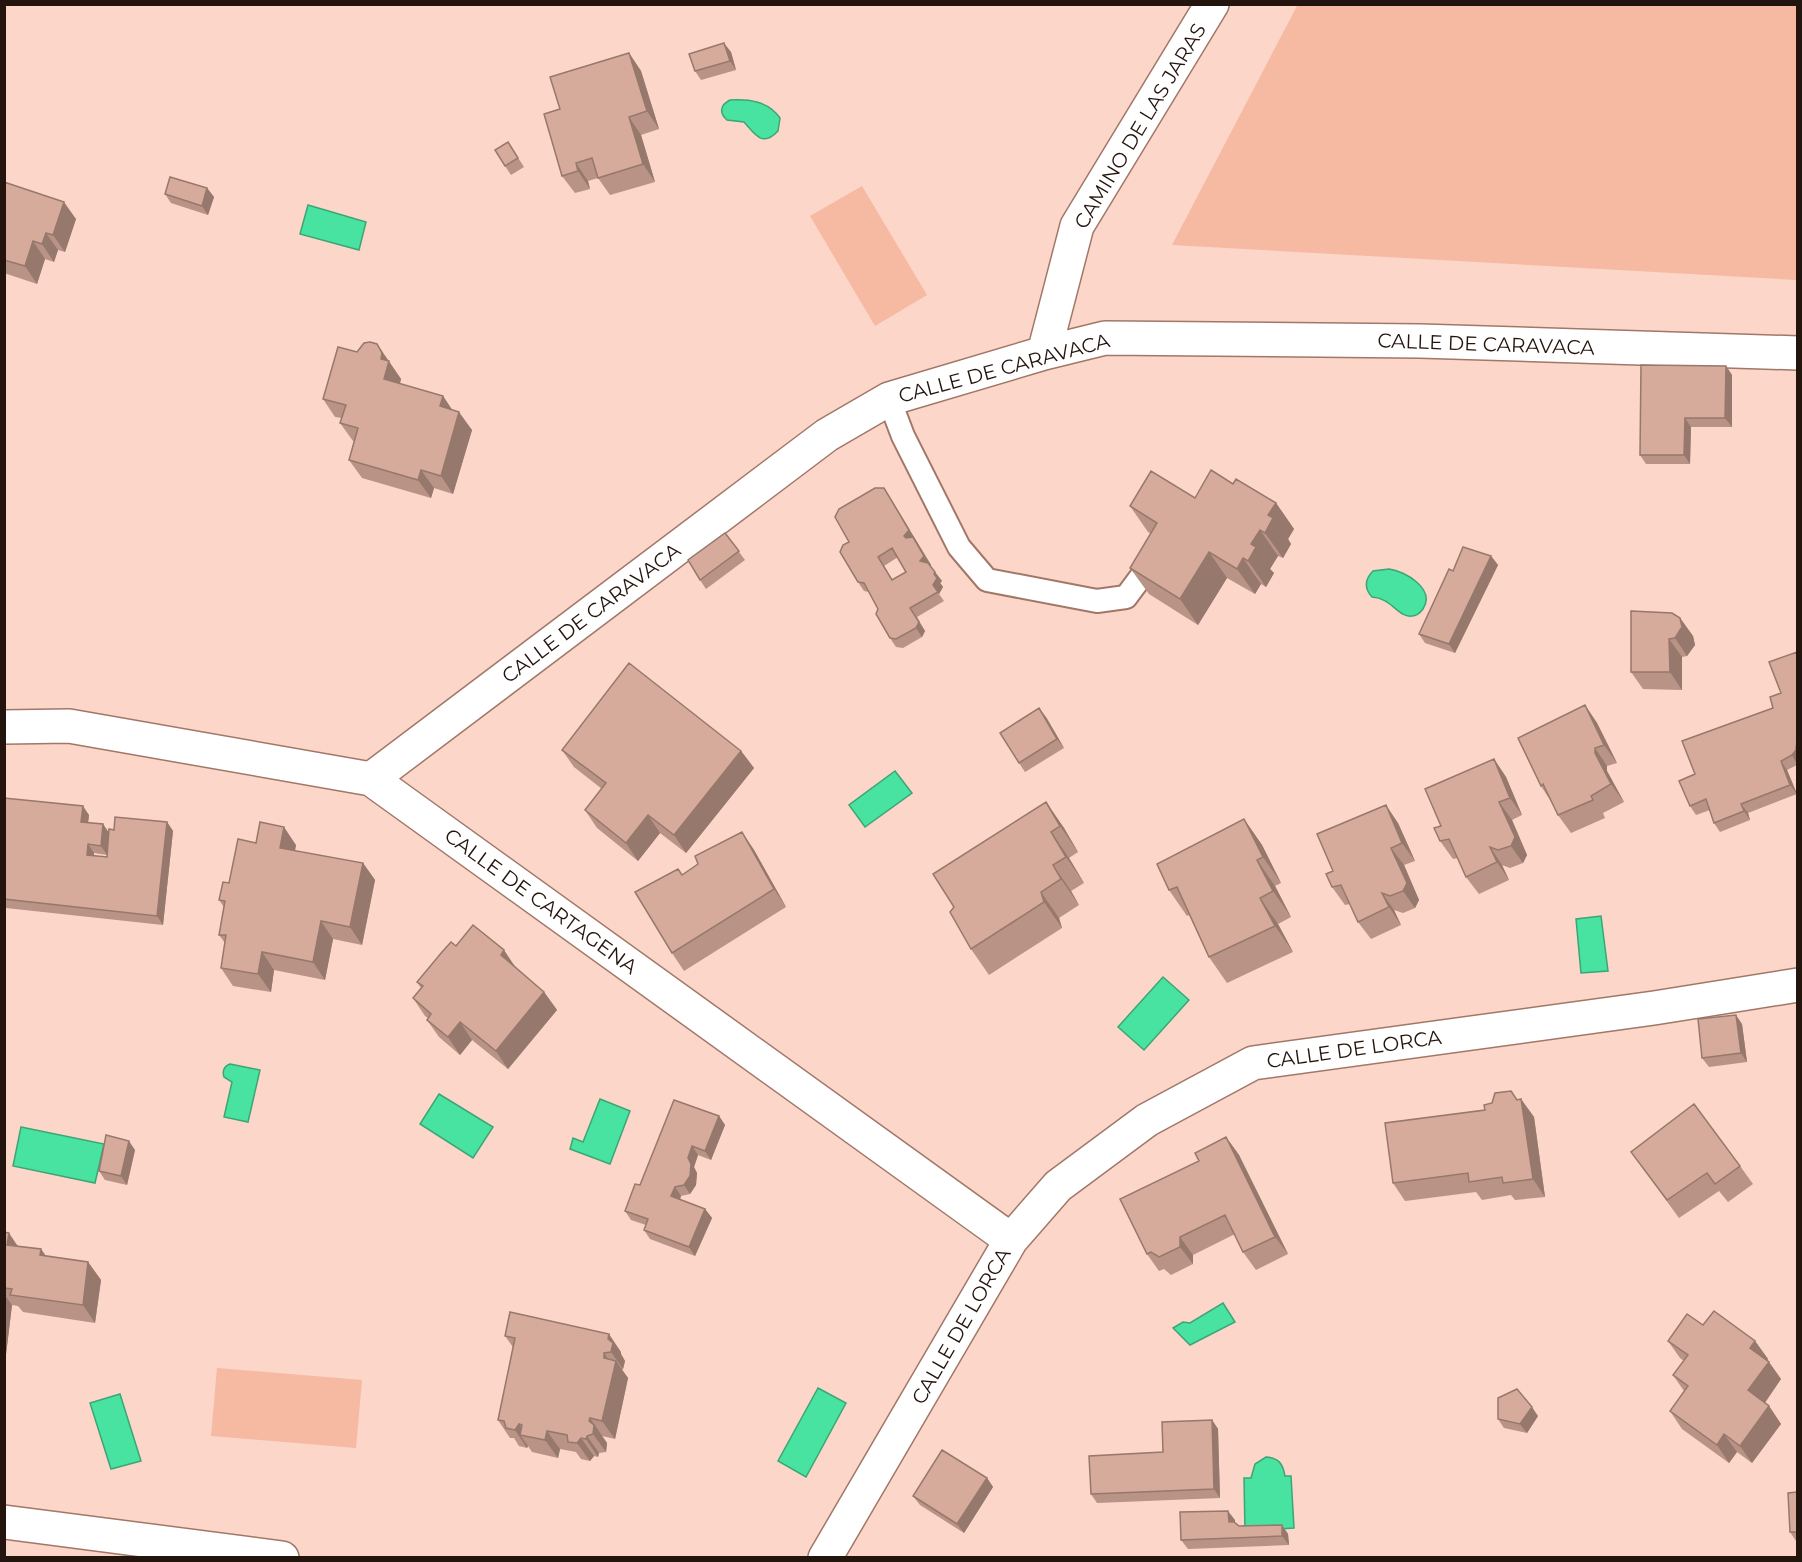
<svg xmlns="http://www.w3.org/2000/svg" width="1802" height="1562" font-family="Montserrat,sans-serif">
<rect width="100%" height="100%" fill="#fbd6c9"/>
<!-- green -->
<path fill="#f6b9a2" d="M 1298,4 L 1797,5 L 1797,280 L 1172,245 Z
M 862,186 L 927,295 L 875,326 L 810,216 Z
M 217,1368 L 362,1380 L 356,1448 L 211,1436 Z"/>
<!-- water -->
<path fill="#48e3a1" stroke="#3da575" stroke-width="1.5" d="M 730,100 C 749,99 768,101 780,118 L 778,131 C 762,148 755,134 744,122 L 727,120 C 719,113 720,105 730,100 Z
M 308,205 L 366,222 L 359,250 L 300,234 Z
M 1389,569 C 1405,571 1436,589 1423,609 C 1420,613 1417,616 1412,616 C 1398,618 1392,598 1372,597 C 1364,588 1365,579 1373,571 Z
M 895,771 L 912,793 L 865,827 L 849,805 Z
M 1601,916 L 1608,971 L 1581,973 L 1576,919 Z
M 1163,977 L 1189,1000 L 1144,1050 L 1118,1027 Z
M 230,1064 L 260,1070 L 248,1122 L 224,1117 L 232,1082 L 224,1077 C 222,1071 224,1066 230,1064 Z
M 439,1094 L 493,1127 L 473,1158 L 420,1124 Z
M 600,1099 L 630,1111 L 610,1164 L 570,1149 L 573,1138 L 583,1142 Z
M 21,1127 L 104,1144 L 95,1183 L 13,1166 Z
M 1223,1303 L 1235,1322 L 1190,1345 L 1173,1328 L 1183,1322 L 1190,1323 Z
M 818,1388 L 846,1403 L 806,1477 L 778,1461 Z
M 120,1394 L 141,1461 L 111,1469 L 90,1403 Z
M 1266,1457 C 1279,1458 1283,1464 1285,1476 L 1291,1476 L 1294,1528 L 1245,1531 L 1244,1478 L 1251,1478 L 1255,1464 Z"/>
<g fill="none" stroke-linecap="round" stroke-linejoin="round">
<!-- lane casing -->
<g stroke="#a17768" stroke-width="26">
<path id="lane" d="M 889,399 L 903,436 L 959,547 L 987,580 L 1097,601 L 1126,597 L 1155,558"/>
</g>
<!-- street casing -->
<g stroke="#a17768" stroke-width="36">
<path id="street" d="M 1044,353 L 1077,226 L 1212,4
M 4,727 L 69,726 L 371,779 L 1011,1240
M 371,779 L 827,435 L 889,399 L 1044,353 L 1105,338 L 1420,341 L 1798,353
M 4,1522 L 282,1558
M 825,1558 L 1011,1240 L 1058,1186 L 1147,1120 L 1253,1063 L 1654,1008 L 1798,985"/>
</g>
<!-- lane -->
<use href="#lane" stroke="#fff" stroke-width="22"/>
<!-- street -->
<use href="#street" stroke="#fff" stroke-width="33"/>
</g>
<!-- wall -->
<path fill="#b99385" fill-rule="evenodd" d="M 731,52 L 736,70 L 701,80 L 695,71 Z
M 629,53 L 641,71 L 659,129 L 641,135 L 655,182 L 610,195 L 598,178 L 588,181 L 590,189 L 575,193 L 562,176 L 560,109 Z
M 508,142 L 524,167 L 511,175 L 505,166 Z
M 4,182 L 76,219 L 65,252 L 58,250 L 54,262 L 45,259 L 37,284 L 4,273 Z
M 207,188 L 214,197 L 208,215 L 171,203 L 165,194 Z
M 377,344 L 401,379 L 400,384 L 443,396 L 452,410 L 472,430 L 453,494 L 434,488 L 431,498 L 362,478 L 349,460 L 354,441 L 353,441 L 340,423 L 342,418 L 335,417 L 323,399 Z
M 1726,366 L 1732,375 L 1732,427 L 1691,427 L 1690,464 L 1646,464 L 1640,455 Z
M 1233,484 L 1276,503 L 1294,529 L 1288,539 L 1291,544 L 1283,558 L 1278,556 L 1270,569 L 1274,573 L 1266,587 L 1261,584 L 1255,594 L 1227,578 L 1198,625 L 1149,594 L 1130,568 L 1151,534 L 1148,532 L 1130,506 L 1195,498 Z
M 890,497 L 931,565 L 930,566 L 942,581 L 940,583 L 943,587 L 939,594 L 944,601 L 917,617 L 925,631 L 922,637 L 903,648 L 896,647 L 890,638 L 878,609 L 869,592 L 864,591 L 858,582 L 849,542 ZM 898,557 L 906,572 L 892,580 L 884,566 Z
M 725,533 L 745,560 L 706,589 L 700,580 Z
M 1491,556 L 1498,565 L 1455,653 L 1425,643 L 1419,634 L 1453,571 Z
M 1680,618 L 1693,636 L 1695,645 L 1687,656 L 1682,657 L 1682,690 L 1643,689 L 1631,672 Z
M 1797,652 L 1797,765 L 1787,770 L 1797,794 L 1748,813 L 1750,820 L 1720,832 L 1714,823 L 1710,810 L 1696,815 L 1690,806 L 1695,774 L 1773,708 L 1781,693 Z
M 1585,705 L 1597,723 L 1617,763 L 1607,766 L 1607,771 L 1624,802 L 1603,813 L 1605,818 L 1571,833 L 1558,815 L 1552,803 L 1541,786 Z
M 1046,717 L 1064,748 L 1025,772 L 1019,763 Z
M 562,750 L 741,751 L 754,768 L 686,853 L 660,833 L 638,861 L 597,828 L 585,810 L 602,789 L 574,767 Z
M 1494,759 L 1506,777 L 1522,815 L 1512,820 L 1527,855 L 1523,863 L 1510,868 L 1502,865 L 1509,880 L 1479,894 L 1466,877 L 1458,858 L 1453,859 L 1440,841 L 1441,826 Z
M 4,798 L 89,815 L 88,823 L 103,824 L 109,833 L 114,830 L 167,822 L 173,831 L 163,925 L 6,908 L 4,905 ZM 94,853 L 107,855 L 107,857 L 94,856 Z
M 1046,802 L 1064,828 L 1078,852 L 1069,858 L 1084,883 L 1071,891 L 1079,905 L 1059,918 L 1062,928 L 989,975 L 971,949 Z
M 1244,819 L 1262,845 L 1281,883 L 1275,886 L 1291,917 L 1278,924 L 1293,952 L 1227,983 L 1209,957 L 1189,915 L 1187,916 L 1169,890 Z
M 1398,823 L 1415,861 L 1404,865 L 1419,900 L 1415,908 L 1403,913 L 1394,910 L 1401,925 L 1371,939 L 1358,922 L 1350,904 L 1345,905 L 1332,887 L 1333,871 Z
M 742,832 L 754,850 L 786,907 L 684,971 L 672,953 L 683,875 Z
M 296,845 L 295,851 L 363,863 L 375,880 L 362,945 L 333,939 L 325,980 L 274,970 L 271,992 L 233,986 L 221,968 L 225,943 L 219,935 L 224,907 L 219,900 L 229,883 Z
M 456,946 L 516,968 L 544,992 L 557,1010 L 508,1069 L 472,1040 L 460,1055 L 439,1037 L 427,1020 L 428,1018 L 425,1016 L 413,998 L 421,988 L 417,982 Z
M 1742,1024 L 1747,1062 L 1709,1067 L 1702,1058 Z
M 1511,1091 L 1517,1100 L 1521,1099 L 1534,1117 L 1545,1197 L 1515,1200 L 1511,1195 L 1482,1200 L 1476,1192 L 1405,1201 L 1393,1183 L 1485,1110 L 1492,1103 Z
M 719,1116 L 725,1125 L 711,1160 L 698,1155 L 694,1167 L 697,1173 L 696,1185 L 690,1194 L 681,1196 L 680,1200 L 705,1209 L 712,1218 L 695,1256 L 650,1239 L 644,1230 L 646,1225 L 631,1220 L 625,1211 L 640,1185 Z
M 1226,1137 L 1239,1155 L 1288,1254 L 1256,1270 L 1243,1252 L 1235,1234 L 1193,1255 L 1193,1264 L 1171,1275 L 1164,1269 L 1159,1271 L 1147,1254 L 1199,1161 Z
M 135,1150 L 127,1185 L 105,1180 L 99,1171 Z
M 1631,1152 L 1740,1166 L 1753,1184 L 1728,1202 L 1719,1191 L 1679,1218 Z
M 4,1232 L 18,1246 L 46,1256 L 88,1262 L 101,1280 L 95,1323 L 23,1312 L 18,1306 L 12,1305 L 4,1371 Z
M 1703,1325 L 1755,1341 L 1768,1359 L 1767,1360 L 1781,1379 L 1765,1403 L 1769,1406 L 1781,1424 L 1752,1463 L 1737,1452 L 1729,1463 L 1682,1429 L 1670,1411 L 1684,1391 L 1673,1375 L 1684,1361 L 1680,1358 L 1668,1341 Z
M 505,1336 L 621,1352 L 621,1354 L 625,1361 L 623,1369 L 622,1370 L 628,1378 L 615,1439 L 602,1436 L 607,1443 L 606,1452 L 599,1453 L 598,1457 L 594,1456 L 590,1461 L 581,1459 L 576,1452 L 560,1449 L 558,1458 L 532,1452 L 528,1446 L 527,1448 L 519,1446 L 514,1438 L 510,1438 L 498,1420 L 513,1347 Z
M 1538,1416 L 1527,1433 L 1504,1428 L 1498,1419 Z
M 1212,1420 L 1218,1429 L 1220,1498 L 1097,1503 L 1091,1494 L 1163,1452 Z
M 987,1478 L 993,1487 L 964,1533 L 920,1505 L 913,1496 Z
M 1797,1492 L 1797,1541 L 1796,1541 L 1790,1532 Z
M 1235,1520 L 1235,1522 L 1239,1526 L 1282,1525 L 1288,1534 L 1289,1545 L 1188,1549 L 1181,1540 Z"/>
<!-- shaded-wall -->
<path fill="#96786c" d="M 724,43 L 731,52 L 736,70 L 730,61 Z
M 629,53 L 641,71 L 659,129 L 647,111 Z
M 629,117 L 641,135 L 655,182 L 643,164 Z
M 576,163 L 588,181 L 590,189 L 578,171 Z
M 207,188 L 214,197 L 208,215 L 202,206 Z
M 64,202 L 76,219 L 65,252 L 53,235 Z
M 46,233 L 58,250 L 54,262 L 42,244 Z
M 33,241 L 45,259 L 37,284 L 25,266 Z
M 377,344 L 401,379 L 396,397 L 384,379 L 381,359 Z
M 1726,366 L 1732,375 L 1732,427 L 1725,418 Z
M 443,396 L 455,414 L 440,406 Z
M 459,412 L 472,430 L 453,494 L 441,476 Z
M 1685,418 L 1691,427 L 1690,464 L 1684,455 Z
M 421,470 L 434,488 L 431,498 L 418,480 Z
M 884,488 L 931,565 L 926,571 L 904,536 Z
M 1276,503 L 1294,529 L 1288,539 L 1291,544 L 1283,558 L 1265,533 L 1268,515 Z
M 1260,530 L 1278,556 L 1270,569 L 1274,573 L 1266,587 L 1248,561 L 1251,544 Z
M 1209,552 L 1227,578 L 1198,625 L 1180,599 Z
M 1491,556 L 1498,565 L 1455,653 L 1449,644 Z
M 1243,558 L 1261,584 L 1255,594 L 1237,569 Z
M 935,572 L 942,581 L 940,583 L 934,574 Z
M 937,578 L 943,587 L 939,594 L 933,585 Z
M 910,608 L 925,631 L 922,637 L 916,628 Z
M 1680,618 L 1693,636 L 1695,645 L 1687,656 L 1675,638 Z
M 1669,639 L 1682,657 L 1682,690 L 1670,672 Z
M 1585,705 L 1597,723 L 1617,763 L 1604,745 Z
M 1039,708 L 1046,717 L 1064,748 L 1057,739 Z
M 1797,739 L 1797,764 L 1792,755 Z
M 1595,748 L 1607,766 L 1607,771 L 1624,802 L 1611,784 L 1595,753 Z
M 741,751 L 754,768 L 686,853 L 674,835 Z
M 1494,759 L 1506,777 L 1522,815 L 1510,798 Z
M 1781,761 L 1787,770 L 1797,794 L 1790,785 Z
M 1046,802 L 1064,828 L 1078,852 L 1060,826 Z
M 1499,802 L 1512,820 L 1527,855 L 1523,863 L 1511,846 Z
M 1741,804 L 1748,813 L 1750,820 L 1744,811 Z
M 1386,805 L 1398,823 L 1415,861 L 1402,843 Z
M 83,806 L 89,815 L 87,831 L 81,822 Z
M 648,815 L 660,833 L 638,861 L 626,843 Z
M 1244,819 L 1262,845 L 1281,883 L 1263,857 Z
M 167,822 L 173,831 L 163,925 L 157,916 Z
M 103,824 L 109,833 L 107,855 L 101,846 Z
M 284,827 L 296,845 L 292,866 L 280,848 Z
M 742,832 L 754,850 L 786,907 L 774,889 Z
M 1051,832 L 1069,858 L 1084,883 L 1066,857 Z
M 88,844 L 94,853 L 93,864 L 87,855 Z
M 1490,847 L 1502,865 L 1509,880 L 1497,862 Z
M 1391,848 L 1404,865 L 1419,900 L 1415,908 L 1403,891 Z
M 1257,860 L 1275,886 L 1291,917 L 1273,891 Z
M 363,863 L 375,880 L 362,945 L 350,927 Z
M 1053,865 L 1071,891 L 1079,905 L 1061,879 Z
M 1041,892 L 1059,918 L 1062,928 L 1044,902 Z
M 1382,893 L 1394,910 L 1401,925 L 1389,907 Z
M 1260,898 L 1278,924 L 1293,952 L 1275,926 Z
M 321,921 L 333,939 L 325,980 L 313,962 Z
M 504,950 L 516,968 L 501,955 Z
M 262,952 L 274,970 L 271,992 L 258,974 Z
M 544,992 L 557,1010 L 508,1069 L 496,1051 Z
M 1736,1015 L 1742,1024 L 1747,1062 L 1741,1053 Z
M 460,1022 L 472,1040 L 460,1055 L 448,1037 Z
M 1511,1091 L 1522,1107 L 1521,1099 L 1534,1117 L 1545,1197 L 1533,1179 Z
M 719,1116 L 725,1125 L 711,1160 L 705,1151 Z
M 1226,1137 L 1239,1155 L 1288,1254 L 1275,1237 Z
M 129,1141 L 135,1150 L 127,1185 L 121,1176 Z
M 692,1146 L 698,1155 L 694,1167 L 697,1173 L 696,1185 L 690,1194 L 684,1185 L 688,1158 Z
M 675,1187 L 681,1196 L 678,1205 L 671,1196 Z
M 705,1209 L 712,1218 L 695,1256 L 689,1247 Z
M 9,1233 L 21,1251 L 7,1245 Z
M 1180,1237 L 1193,1255 L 1193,1264 L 1180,1247 Z
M 41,1249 L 54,1267 L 40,1255 Z
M 88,1262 L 101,1280 L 95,1323 L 83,1305 Z
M 4,1294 L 12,1305 L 4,1371 Z
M 609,1334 L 621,1352 L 621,1354 L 625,1361 L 623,1369 L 611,1352 L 608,1339 Z
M 1755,1341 L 1768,1359 L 1763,1366 L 1750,1348 Z
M 604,1353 L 614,1368 L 616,1361 L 628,1378 L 615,1439 L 602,1421 Z
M 1769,1362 L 1781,1379 L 1761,1408 L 1748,1390 Z
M 1769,1406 L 1781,1424 L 1752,1463 L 1740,1446 Z
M 1532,1407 L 1538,1416 L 1527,1433 L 1520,1424 Z
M 590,1418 L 607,1443 L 606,1452 L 593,1434 L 589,1421 Z
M 1212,1420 L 1218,1429 L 1220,1498 L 1214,1489 Z
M 519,1424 L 527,1436 L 520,1435 L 528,1446 L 527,1448 L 515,1430 Z
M 547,1431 L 560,1449 L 558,1458 L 545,1440 Z
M 1724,1434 L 1737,1452 L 1729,1463 L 1717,1445 Z
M 587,1436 L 599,1453 L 598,1457 L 586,1439 Z
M 581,1438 L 594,1456 L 590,1461 L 577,1443 Z
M 987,1478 L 993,1487 L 964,1533 L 957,1524 Z
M 1228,1511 L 1235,1520 L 1235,1531 L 1229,1522 Z
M 1282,1525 L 1288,1534 L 1289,1545 L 1282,1536 Z"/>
<!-- building -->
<path fill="#d7ab9b" stroke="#96786c" stroke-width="1.5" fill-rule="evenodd" d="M 724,43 L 730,61 L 695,71 L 689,54 Z
M 629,53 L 647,111 L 629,117 L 643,164 L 598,178 L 592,158 L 576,163 L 578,171 L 562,176 L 544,114 L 560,109 L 550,77 Z
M 508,142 L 518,158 L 505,166 L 495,150 Z
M 170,177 L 207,188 L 202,206 L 165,194 Z
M 4,182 L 64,202 L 53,235 L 46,233 L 42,244 L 33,241 L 25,266 L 4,260 Z
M 370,342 L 377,344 L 382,353 L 381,359 L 389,361 L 384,379 L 443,396 L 440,406 L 459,412 L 441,476 L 421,470 L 418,480 L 349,460 L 358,428 L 340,423 L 346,405 L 323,399 L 338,347 L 357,352 L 364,343 Z
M 1641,365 L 1726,366 L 1725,418 L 1685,418 L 1684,455 L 1640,455 Z
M 1211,470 L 1233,484 L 1236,479 L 1276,503 L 1268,515 L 1273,518 L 1265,533 L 1260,530 L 1251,544 L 1256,547 L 1248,561 L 1243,558 L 1237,569 L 1209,552 L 1180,599 L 1130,568 L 1157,523 L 1130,506 L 1151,471 L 1195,498 Z
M 875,488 L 884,488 L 909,530 L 904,536 L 906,538 L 913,537 L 924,556 L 920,561 L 928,563 L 935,572 L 934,574 L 937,578 L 933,585 L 938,592 L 910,608 L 919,622 L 916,628 L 896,639 L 890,638 L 876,614 L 878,609 L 864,583 L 858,582 L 840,552 L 843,545 L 849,542 L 835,517 L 839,509 ZM 892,548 L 906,572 L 892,580 L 878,557 Z
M 725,533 L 739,551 L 700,580 L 688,560 Z
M 1463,547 L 1491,556 L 1449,644 L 1419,634 L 1449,569 L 1453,571 Z
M 1631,611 L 1672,613 L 1680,618 L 1682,627 L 1675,638 L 1669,639 L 1670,672 L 1631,672 Z
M 1797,652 L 1797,739 L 1796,750 L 1792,755 L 1781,761 L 1790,785 L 1741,804 L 1744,811 L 1714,823 L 1706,799 L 1690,806 L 1679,781 L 1695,774 L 1682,741 L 1773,708 L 1770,697 L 1781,693 L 1769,662 Z
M 629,663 L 741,751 L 674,835 L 648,815 L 626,843 L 585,810 L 606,783 L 562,750 Z
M 1585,705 L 1604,745 L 1595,748 L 1595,753 L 1611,784 L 1591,796 L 1593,800 L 1558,815 L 1543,784 L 1541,786 L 1518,738 Z
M 1039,708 L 1057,739 L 1019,763 L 1000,733 Z
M 1494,759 L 1510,798 L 1499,802 L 1515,837 L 1511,846 L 1498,850 L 1490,847 L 1497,862 L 1466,877 L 1449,839 L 1440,841 L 1434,828 L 1441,826 L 1425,789 Z
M 4,798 L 83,806 L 81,822 L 103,824 L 101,846 L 88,844 L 87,855 L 107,857 L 109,829 L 114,830 L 115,817 L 167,822 L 157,916 L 4,899 Z
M 1046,802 L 1060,826 L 1051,832 L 1066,857 L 1053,865 L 1061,879 L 1041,892 L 1044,902 L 971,949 L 950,912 L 954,907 L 933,874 Z
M 1386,805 L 1402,843 L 1391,848 L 1407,883 L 1403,891 L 1390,896 L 1382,893 L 1389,907 L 1358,922 L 1341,885 L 1332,887 L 1326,874 L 1333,871 L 1317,834 Z
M 1244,819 L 1263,857 L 1257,860 L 1273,891 L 1260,898 L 1275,926 L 1209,957 L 1177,887 L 1169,890 L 1157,864 Z
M 260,822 L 284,827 L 280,848 L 363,863 L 350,927 L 321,921 L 313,962 L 262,952 L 258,974 L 221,968 L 226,935 L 219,935 L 225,901 L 219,900 L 223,882 L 229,883 L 238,839 L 256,843 Z
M 742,832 L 774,889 L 672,953 L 635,892 L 678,869 L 682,875 L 698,864 L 695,856 Z
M 473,925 L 504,950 L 501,955 L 544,992 L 496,1051 L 460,1022 L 448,1037 L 427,1020 L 431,1014 L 413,998 L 423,986 L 417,982 L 442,952 L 451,942 L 456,946 Z
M 1736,1015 L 1741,1053 L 1702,1058 L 1698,1019 Z
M 1511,1091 L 1517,1100 L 1521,1099 L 1533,1179 L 1503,1183 L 1502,1177 L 1469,1182 L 1468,1173 L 1393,1183 L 1385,1123 L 1485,1110 L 1484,1105 L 1492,1103 L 1495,1093 Z
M 674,1100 L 719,1116 L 705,1151 L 692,1146 L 688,1158 L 691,1164 L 690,1176 L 684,1185 L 675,1187 L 671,1196 L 705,1209 L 689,1247 L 644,1230 L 648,1219 L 625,1211 L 635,1184 L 640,1185 Z
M 1694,1104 L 1740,1166 L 1715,1184 L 1707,1173 L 1667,1200 L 1631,1152 Z
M 106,1135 L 129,1141 L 121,1176 L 99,1171 Z
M 1226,1137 L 1275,1237 L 1243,1252 L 1225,1215 L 1180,1237 L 1180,1247 L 1159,1257 L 1151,1252 L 1147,1254 L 1120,1199 L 1199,1161 L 1195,1153 Z
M 4,1232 L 9,1233 L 7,1245 L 41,1249 L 40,1255 L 88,1262 L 83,1305 L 10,1295 L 12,1289 L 4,1288 Z
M 1714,1311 L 1755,1341 L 1750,1348 L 1769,1362 L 1748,1390 L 1769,1406 L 1740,1446 L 1724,1434 L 1717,1445 L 1670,1411 L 1688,1386 L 1673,1375 L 1688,1355 L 1668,1341 L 1687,1314 L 1703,1325 Z
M 510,1312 L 609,1334 L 608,1339 L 613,1343 L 611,1352 L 604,1353 L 604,1358 L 616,1361 L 602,1421 L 590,1418 L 589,1421 L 594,1425 L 593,1434 L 587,1436 L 586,1439 L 581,1438 L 577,1443 L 568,1442 L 567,1435 L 547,1431 L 545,1440 L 520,1435 L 522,1425 L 519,1424 L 515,1430 L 506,1428 L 504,1421 L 498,1420 L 515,1338 L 505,1336 Z
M 1517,1389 L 1532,1407 L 1520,1424 L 1498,1419 L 1498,1398 Z
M 1212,1420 L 1214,1489 L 1091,1494 L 1089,1456 L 1163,1452 L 1162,1422 Z
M 942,1450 L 987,1478 L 957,1524 L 913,1496 Z
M 1797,1492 L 1797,1532 L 1790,1532 L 1788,1493 Z
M 1228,1511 L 1229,1522 L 1234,1522 L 1239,1526 L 1282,1525 L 1282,1536 L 1181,1540 L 1180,1512 Z"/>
<g text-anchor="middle" stroke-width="6" stroke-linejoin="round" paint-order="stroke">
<!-- street labels -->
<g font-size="20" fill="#24140e" stroke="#fff">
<text transform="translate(1140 126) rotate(-59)" y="7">CAMINO DE LAS JARAS</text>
<text transform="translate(1486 344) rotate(2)" y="7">CALLE DE CARAVACA</text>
<text transform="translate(1004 368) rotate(-15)" y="7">CALLE DE CARAVACA</text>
<text transform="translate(591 613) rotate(-37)" y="7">CALLE DE CARAVACA</text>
<text transform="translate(541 901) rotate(36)" y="7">CALLE DE CARTAGENA</text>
<text transform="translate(1354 1049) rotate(-8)" y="7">CALLE DE LORCA</text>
<text transform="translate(961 1326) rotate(-60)" y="7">CALLE DE LORCA</text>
</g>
</g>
<!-- border -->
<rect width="1802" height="1562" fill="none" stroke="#24140e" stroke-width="12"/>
</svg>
